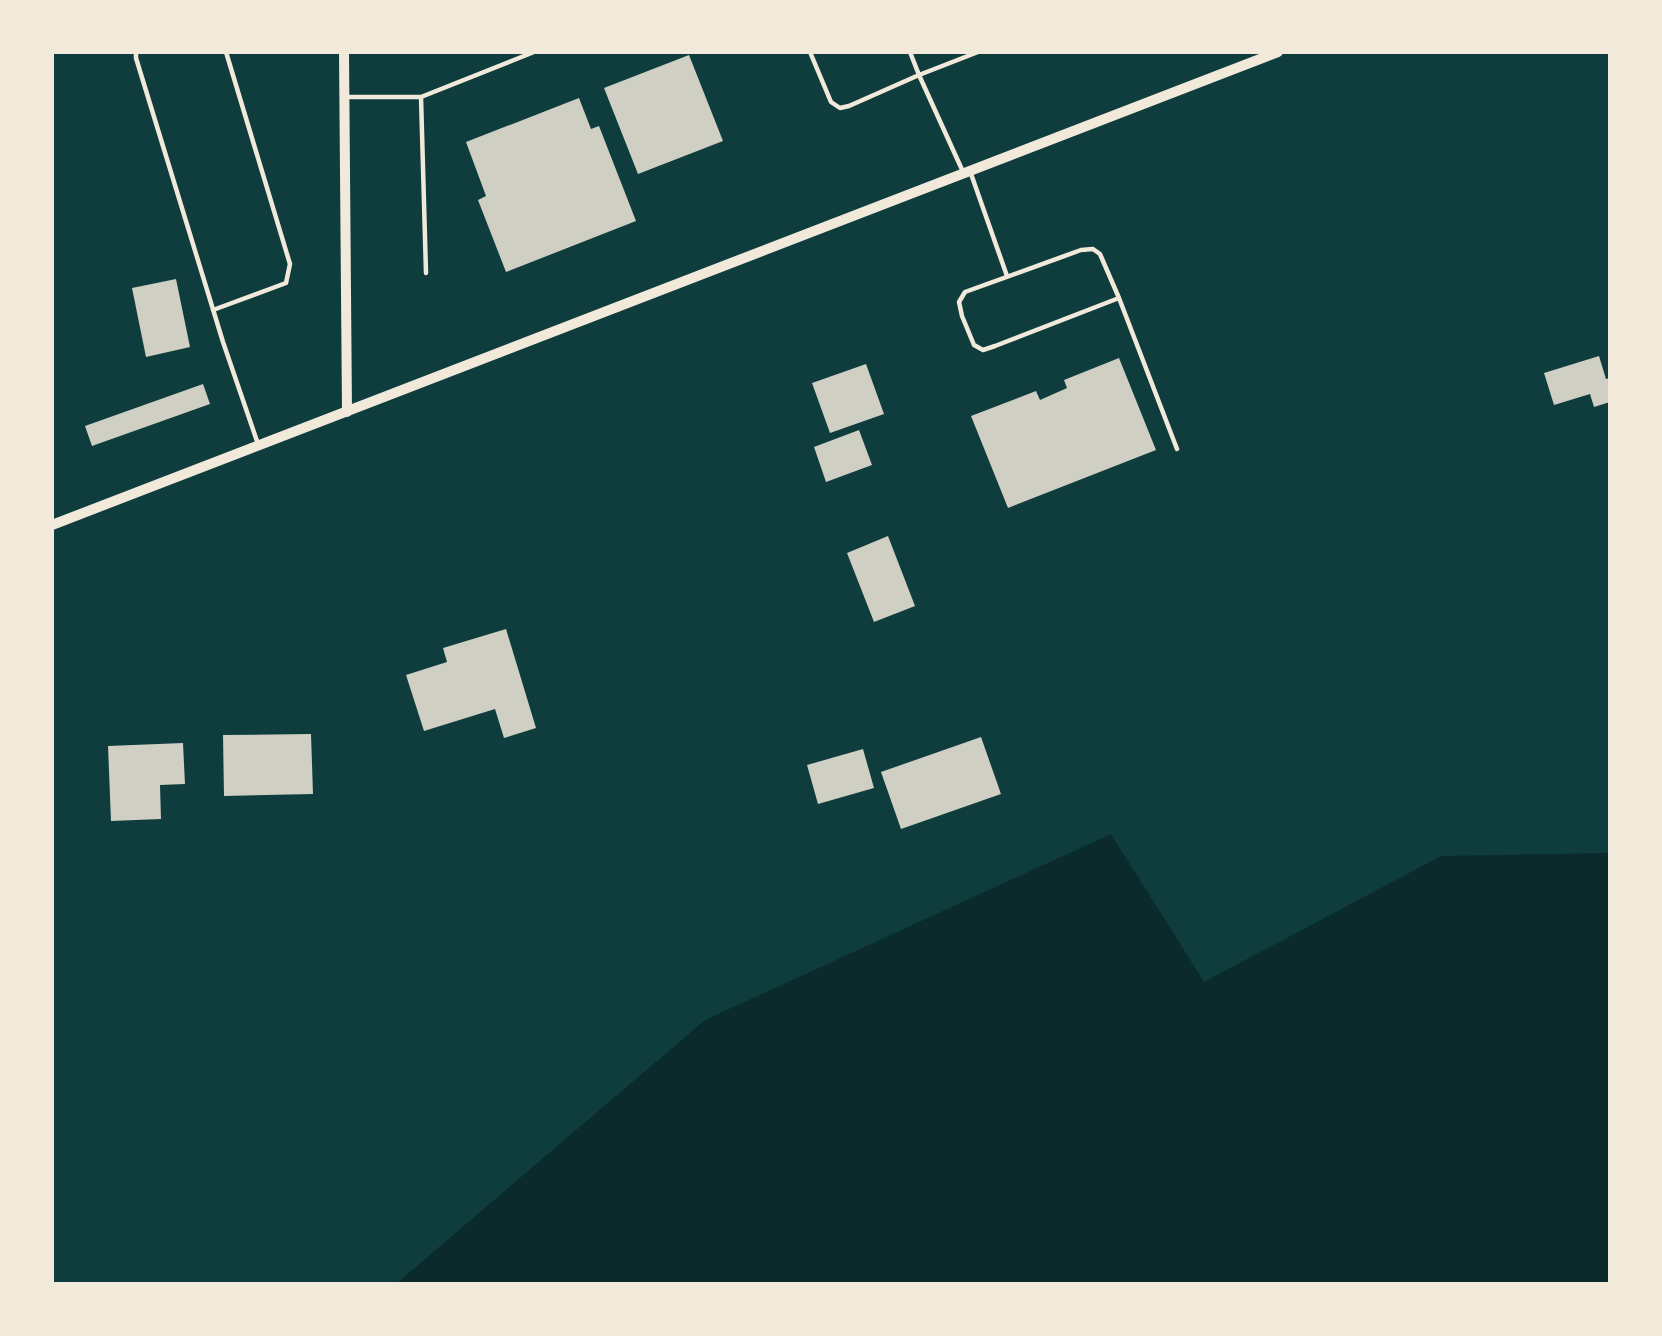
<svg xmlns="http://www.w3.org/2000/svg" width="1662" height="1336" font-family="Inter,sans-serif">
<rect width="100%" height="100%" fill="#0f3d3e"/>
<!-- water -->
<path fill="#0a2a2b" d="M 1111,834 L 1204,982 L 1441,856 L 1609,853 L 1609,1283 L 397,1283 L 705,1020 Z"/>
<!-- building -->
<path fill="#cfcfc3" d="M 689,55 L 723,141 L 638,174 L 604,88 Z
M 579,98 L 591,129 L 599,126 L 636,221 L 506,272 L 478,200 L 486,196 L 466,142 Z
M 176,279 L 190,347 L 146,357 L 132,288 Z
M 1599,356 L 1606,379 L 1610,378 L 1610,402 L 1594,407 L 1590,394 L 1554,405 L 1544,373 Z
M 1119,358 L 1156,450 L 1008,508 L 971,416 L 1036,391 L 1040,400 L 1067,388 L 1064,380 Z
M 866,364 L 884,414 L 830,433 L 812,383 Z
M 203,384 L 210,404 L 92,446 L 85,426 Z
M 859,430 L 872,465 L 826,482 L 814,447 Z
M 888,536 L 915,606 L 874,622 L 847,553 Z
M 506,629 L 536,728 L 504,738 L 495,709 L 424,731 L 406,675 L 447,662 L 443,648 Z
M 311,734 L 313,794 L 224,796 L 223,735 Z
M 981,737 L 1001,794 L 901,829 L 881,772 Z
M 183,743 L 185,784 L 160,785 L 161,819 L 111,821 L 108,746 Z
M 863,749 L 874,788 L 818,804 L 807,765 Z"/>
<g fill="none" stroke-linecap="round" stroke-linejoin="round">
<!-- service -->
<path stroke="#f1e9da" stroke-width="4.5" d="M 136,52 L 136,58 L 223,342 L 258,444
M 810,52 L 831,102 L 840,108 L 849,106 L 919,75 L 910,52
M 345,97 L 421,97 L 426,273
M 421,97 L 534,52
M 970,171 L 1007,276
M 964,174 L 919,75 L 978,52
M 1093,249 L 1100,254 L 1119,298 L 995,346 L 983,350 L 974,345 L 962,316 L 959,302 L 965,292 L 1081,250 Z
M 1119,298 L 1177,449
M 213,310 L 286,283 L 290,264 L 226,52"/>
<!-- tertiary -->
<path stroke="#f1e9da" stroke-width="10" d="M 344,52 L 347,412
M 52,525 L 1278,52"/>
</g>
<!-- border -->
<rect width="1662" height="1336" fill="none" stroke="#f1e9da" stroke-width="108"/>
</svg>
